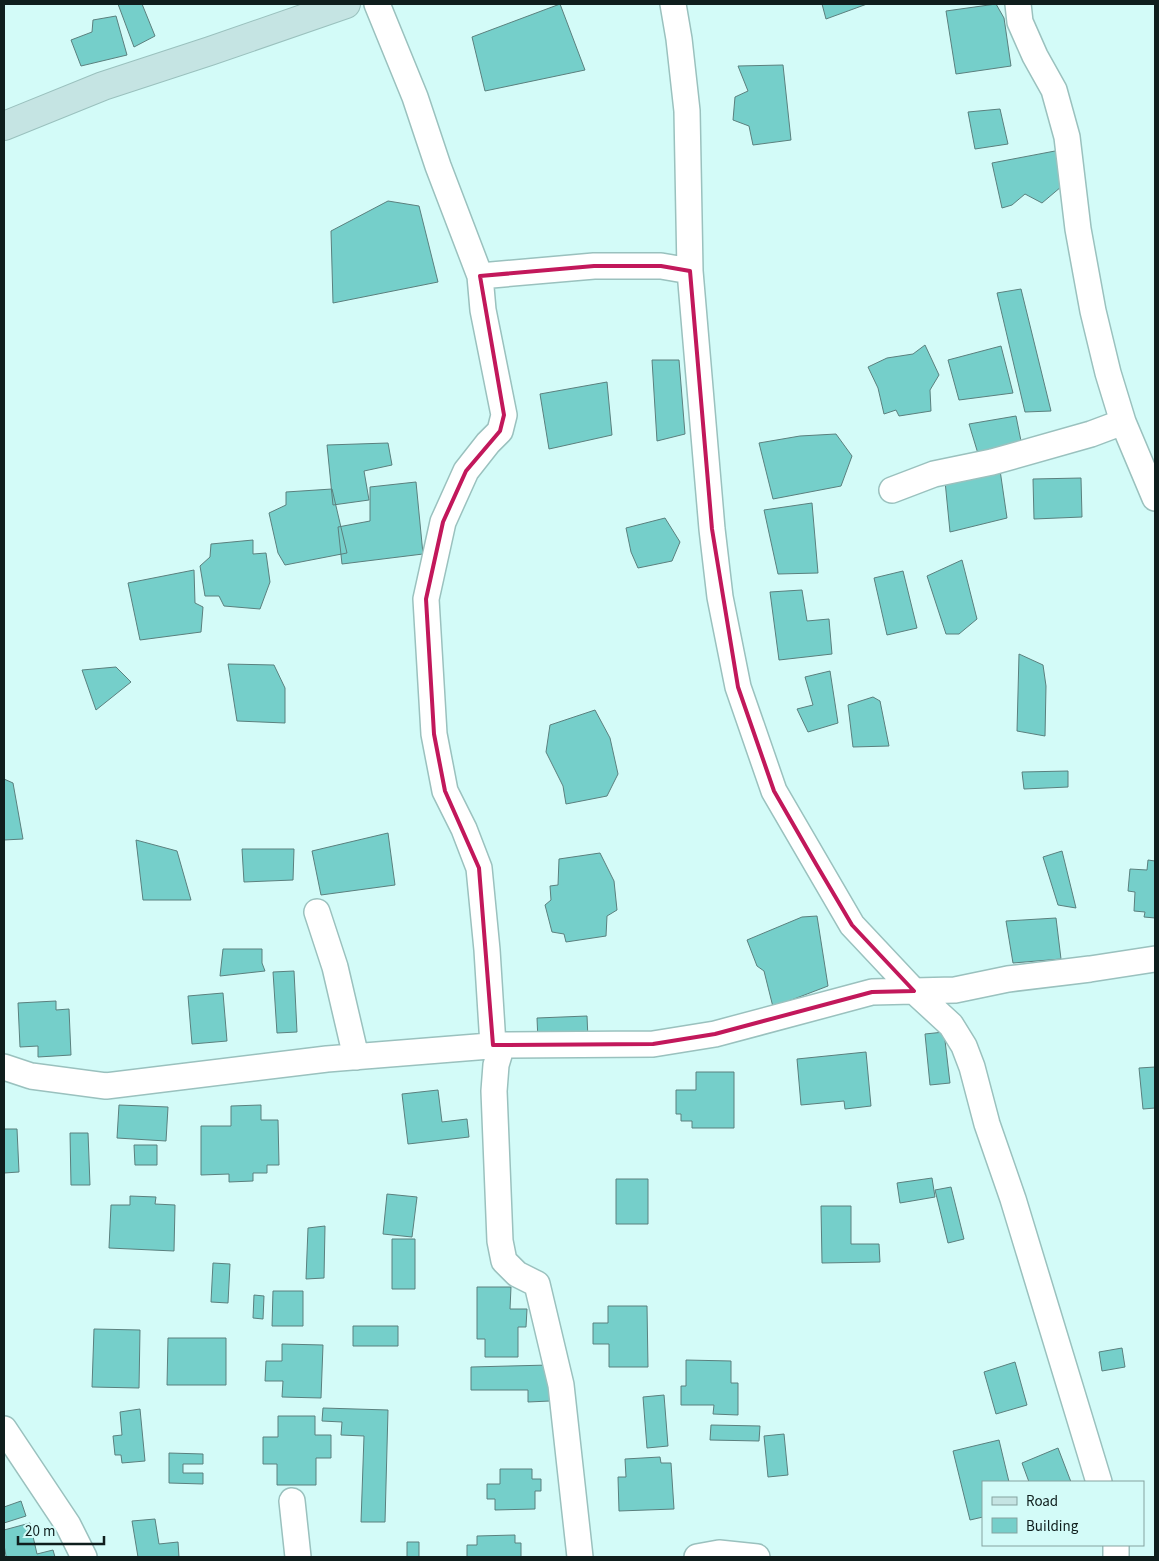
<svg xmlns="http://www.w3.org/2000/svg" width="1159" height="1561" font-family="'Source Sans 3',sans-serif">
<rect width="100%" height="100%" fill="#d3fbf8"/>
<!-- building -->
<path fill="#75cfca" stroke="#5b807e" d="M 118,4 L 142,4 L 155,36 L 134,47 Z
M 560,4 L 585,70 L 485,91 L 472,37 Z
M 822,4 L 867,4 L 826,19 Z
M 996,4 L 1004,18 L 1011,66 L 956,74 L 946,11 Z
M 116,16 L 127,55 L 81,66 L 71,40 L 92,32 L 93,20 Z
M 783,65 L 791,140 L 753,145 L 749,126 L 733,120 L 735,97 L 748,91 L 738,66 Z
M 1000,109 L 1008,144 L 975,149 L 968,112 Z
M 1055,151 L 1068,181 L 1042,203 L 1025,194 L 1012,205 L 1002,208 L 992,163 Z
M 388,201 L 419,206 L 438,282 L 333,303 L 331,231 Z
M 1021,289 L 1051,411 L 1025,412 L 997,293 Z
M 925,345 L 939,375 L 930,390 L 931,411 L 899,416 L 896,410 L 884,414 L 878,388 L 868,367 L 887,358 L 913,354 Z
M 1001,346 L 1013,393 L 959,400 L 948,360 Z
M 652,360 L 679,360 L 685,434 L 657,441 Z
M 607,382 L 612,435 L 549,449 L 540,394 Z
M 1016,416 L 1022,446 L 979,457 L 969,424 Z
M 836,434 L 852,456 L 841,486 L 773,499 L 759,443 L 800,436 Z
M 388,443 L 392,465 L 364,471 L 369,500 L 333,505 L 327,445 Z
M 1000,470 L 1007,518 L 950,532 L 945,481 Z
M 1081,478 L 1082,517 L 1034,519 L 1033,479 Z
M 416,482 L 423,554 L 342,564 L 338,527 L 370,521 L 370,487 Z
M 332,489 L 347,553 L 285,565 L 278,553 L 269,513 L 286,505 L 286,492 Z
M 812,503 L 818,573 L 778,574 L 764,510 Z
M 665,518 L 680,542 L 672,561 L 638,568 L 631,552 L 626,528 Z
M 253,540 L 253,554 L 266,553 L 270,582 L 260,609 L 224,606 L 219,596 L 205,596 L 200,566 L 210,557 L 211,544 Z
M 962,560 L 977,619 L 959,634 L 946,634 L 927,576 Z
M 194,570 L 195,603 L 203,607 L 201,632 L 140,640 L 128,583 Z
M 903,571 L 917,628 L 887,635 L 874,578 Z
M 802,590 L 807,621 L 829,619 L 832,654 L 779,660 L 770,592 Z
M 1019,654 L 1043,665 L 1046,686 L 1045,736 L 1017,731 Z
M 228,664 L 274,665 L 285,688 L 285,723 L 237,721 Z
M 116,667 L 131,682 L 96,710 L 82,670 Z
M 830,671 L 838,723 L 808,732 L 797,709 L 813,705 L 805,677 Z
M 873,697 L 880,701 L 889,746 L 853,747 L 848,705 Z
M 595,710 L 610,738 L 618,774 L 607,796 L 566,804 L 563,786 L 546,752 L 550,725 Z
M 1068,771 L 1068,787 L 1024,789 L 1022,772 Z
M 4,779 L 13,783 L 23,839 L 4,840 Z
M 388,833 L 395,885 L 321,895 L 312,851 Z
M 136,840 L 177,851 L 191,900 L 143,900 Z
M 242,849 L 294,849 L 293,880 L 244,882 Z
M 1062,851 L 1076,908 L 1058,905 L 1043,857 Z
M 600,853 L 614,881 L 617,910 L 607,916 L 606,936 L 566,942 L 564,934 L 552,932 L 545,905 L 551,900 L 550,886 L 558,885 L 559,859 Z
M 1148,860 L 1155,861 L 1155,918 L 1144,917 L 1145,912 L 1134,911 L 1135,892 L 1128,891 L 1130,869 L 1147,870 Z
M 817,916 L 828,986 L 773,1007 L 764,971 L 757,966 L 747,940 L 802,917 Z
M 1056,918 L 1061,959 L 1013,963 L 1006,921 Z
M 223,949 L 262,949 L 262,963 L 265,971 L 220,976 Z
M 294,971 L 297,1032 L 277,1033 L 273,972 Z
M 223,993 L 227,1041 L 192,1044 L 188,996 Z
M 56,1001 L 56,1010 L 69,1009 L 71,1055 L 38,1057 L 38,1046 L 20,1047 L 18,1003 Z
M 587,1016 L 588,1039 L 538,1041 L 537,1018 Z
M 944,1032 L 950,1083 L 930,1085 L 925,1034 Z
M 866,1052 L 871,1106 L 845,1109 L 844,1101 L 801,1105 L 797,1059 Z
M 1155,1067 L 1155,1108 L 1143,1109 L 1139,1068 Z
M 696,1072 L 734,1072 L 734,1128 L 692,1128 L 692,1121 L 681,1121 L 681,1114 L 676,1114 L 676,1090 L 696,1090 Z
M 438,1090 L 442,1122 L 467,1119 L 469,1137 L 408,1144 L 402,1094 Z
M 119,1105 L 168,1107 L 166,1141 L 117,1138 Z
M 261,1105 L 261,1120 L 278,1120 L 279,1165 L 267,1165 L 267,1173 L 253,1173 L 253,1181 L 229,1182 L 229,1174 L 201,1175 L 201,1126 L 231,1126 L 231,1106 Z
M 4,1129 L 17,1129 L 19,1172 L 4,1173 Z
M 70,1133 L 88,1133 L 90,1185 L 71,1185 Z
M 134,1145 L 157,1145 L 157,1165 L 135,1165 Z
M 932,1178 L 935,1197 L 900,1203 L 897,1183 Z
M 616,1179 L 648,1179 L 648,1224 L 616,1224 Z
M 951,1187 L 964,1239 L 948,1243 L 935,1190 Z
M 387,1194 L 417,1197 L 412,1237 L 383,1234 Z
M 130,1196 L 156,1197 L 155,1204 L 175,1205 L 174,1251 L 109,1248 L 111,1205 L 130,1205 Z
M 821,1206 L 851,1206 L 851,1244 L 879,1244 L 880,1262 L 822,1263 Z
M 325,1226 L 324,1278 L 306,1279 L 308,1228 Z
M 392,1239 L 415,1239 L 415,1289 L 392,1289 Z
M 213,1263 L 230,1264 L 228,1303 L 211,1302 Z
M 477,1287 L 511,1287 L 510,1309 L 527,1309 L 526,1327 L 518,1327 L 518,1357 L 485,1357 L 485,1339 L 477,1339 Z
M 273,1291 L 303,1291 L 303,1326 L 272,1326 Z
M 254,1295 L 264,1296 L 263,1319 L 253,1318 Z
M 608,1306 L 647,1306 L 648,1367 L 609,1367 L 609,1344 L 593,1344 L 593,1323 L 608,1323 Z
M 353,1326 L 398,1326 L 398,1346 L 353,1346 Z
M 94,1329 L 140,1330 L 139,1388 L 92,1387 Z
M 168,1338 L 226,1338 L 226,1385 L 167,1385 Z
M 282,1344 L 323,1345 L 321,1398 L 282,1397 L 283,1381 L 265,1381 L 266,1361 L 282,1361 Z
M 1122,1348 L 1125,1367 L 1102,1371 L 1099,1352 Z
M 686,1360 L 731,1361 L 731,1383 L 738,1383 L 738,1415 L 713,1414 L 714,1405 L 681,1405 L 681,1386 L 686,1386 Z
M 1015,1362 L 1027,1405 L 996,1414 L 984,1372 Z
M 549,1365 L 550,1401 L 528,1402 L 528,1390 L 471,1390 L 471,1367 Z
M 664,1395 L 668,1446 L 647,1448 L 643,1397 Z
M 323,1408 L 388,1410 L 385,1522 L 361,1522 L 364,1436 L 341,1435 L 342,1422 L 322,1421 Z
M 140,1409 L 145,1461 L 122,1463 L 121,1455 L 115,1455 L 113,1436 L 122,1435 L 120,1412 Z
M 278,1416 L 315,1416 L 315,1435 L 331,1435 L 331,1458 L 316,1458 L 316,1485 L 277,1485 L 277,1464 L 263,1464 L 263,1437 L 278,1437 Z
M 711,1425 L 760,1426 L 759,1441 L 710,1440 Z
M 784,1434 L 788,1475 L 768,1477 L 764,1436 Z
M 999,1440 L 1009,1482 L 983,1482 L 983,1517 L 970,1520 L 953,1451 Z
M 1058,1448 L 1071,1482 L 1029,1482 L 1022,1463 Z
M 169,1453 L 203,1454 L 203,1464 L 183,1464 L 183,1473 L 203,1473 L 203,1484 L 169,1483 Z
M 660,1457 L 661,1463 L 671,1463 L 674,1509 L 619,1511 L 618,1477 L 626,1477 L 625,1459 Z
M 500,1469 L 532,1469 L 532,1479 L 541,1479 L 541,1491 L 535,1491 L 535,1509 L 495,1510 L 495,1499 L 487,1499 L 487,1484 L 500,1484 Z
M 21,1501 L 26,1516 L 4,1523 L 4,1507 Z
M 155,1519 L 159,1544 L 178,1542 L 179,1557 L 138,1557 L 132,1521 Z
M 30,1523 L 37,1554 L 53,1550 L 55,1557 L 4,1557 L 6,1556 L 4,1545 L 4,1530 Z
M 515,1535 L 515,1543 L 521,1543 L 521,1557 L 467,1557 L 467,1545 L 477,1545 L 477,1536 Z
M 407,1542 L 419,1542 L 419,1557 L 407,1557 Z"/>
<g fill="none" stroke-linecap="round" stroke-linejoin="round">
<!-- street casing -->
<g stroke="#9ac1be" stroke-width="28">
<path id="street" d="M 377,4 L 415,97 L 438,166 L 480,276 L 483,310 L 504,415 L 500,431 L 488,443 L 466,471 L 443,522 L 426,599 L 434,734 L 445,791 L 464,829 L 479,868 L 487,950 L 493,1045
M 673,4 L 679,39 L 687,111 L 690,271 L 712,529 L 720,597 L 738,687 L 774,791 L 852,925 L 914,991 L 951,1025 L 964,1046 L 972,1067 L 987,1124 L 1013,1199 L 1099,1482
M 480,276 L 594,266 L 661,266 L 690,271
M 1123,422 L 1155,498
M 892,490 L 934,474 L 992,462 L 1091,434 L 1123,422 L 1108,373 L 1093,311 L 1078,229 L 1067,137 L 1054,90 L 1035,56 L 1020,22 L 1018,4
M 317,912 L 335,967 L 356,1057
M 4,1067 L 31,1076 L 106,1086 L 327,1059 L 502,1045
M 4,1429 L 68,1525 L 84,1557
M 292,1501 L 298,1557
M 1116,1545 L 1116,1557
M 580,1557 L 561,1385 L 537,1284 L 517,1274 L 504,1261 L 500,1241 L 494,1091 L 496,1065 L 502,1045 L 653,1044 L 715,1034 L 872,992 L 955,990 L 1008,979 L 1090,969 L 1155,959
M 697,1557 L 719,1553 L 757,1557"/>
</g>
<!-- secondary casing -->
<g stroke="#9ac1be" stroke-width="30">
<path id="secondary" d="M 4,126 L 103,86 L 210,51 L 346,4"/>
</g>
<!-- street -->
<use href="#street" stroke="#fff" stroke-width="25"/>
<!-- secondary -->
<use href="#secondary" stroke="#c5e4e3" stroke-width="28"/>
</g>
<!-- marked area -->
<path fill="none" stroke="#c2185b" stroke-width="4" stroke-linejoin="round" d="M 594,266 L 661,266 L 690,271 L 712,529 L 738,687 L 774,791 L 816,864 L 852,925 L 914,991 L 872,992 L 715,1034 L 653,1044 L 493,1045 L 479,868 L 445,791 L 434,734 L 426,599 L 443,522 L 466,471 L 500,431 L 504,415 L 480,276 Z"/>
<!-- border -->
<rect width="1159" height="1561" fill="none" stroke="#0f1e1d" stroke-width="10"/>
<!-- legend -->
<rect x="982" y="1481" width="162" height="65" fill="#d3fbf8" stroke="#85a3a0"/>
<rect x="992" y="1497" width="25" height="8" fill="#c5e4e3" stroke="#85a3a0"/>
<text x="1026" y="1506" font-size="15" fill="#0f1e1d">Road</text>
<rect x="992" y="1518" width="25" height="15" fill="#75cfca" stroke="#85a3a0"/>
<text x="1026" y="1531" font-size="15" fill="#0f1e1d">Building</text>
<!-- scale -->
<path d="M18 1536v8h86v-8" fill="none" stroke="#0f1e1d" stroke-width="2.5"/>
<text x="25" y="1536" font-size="15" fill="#0f1e1d" stroke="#d3fbf8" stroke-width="4" paint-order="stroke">20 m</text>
</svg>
